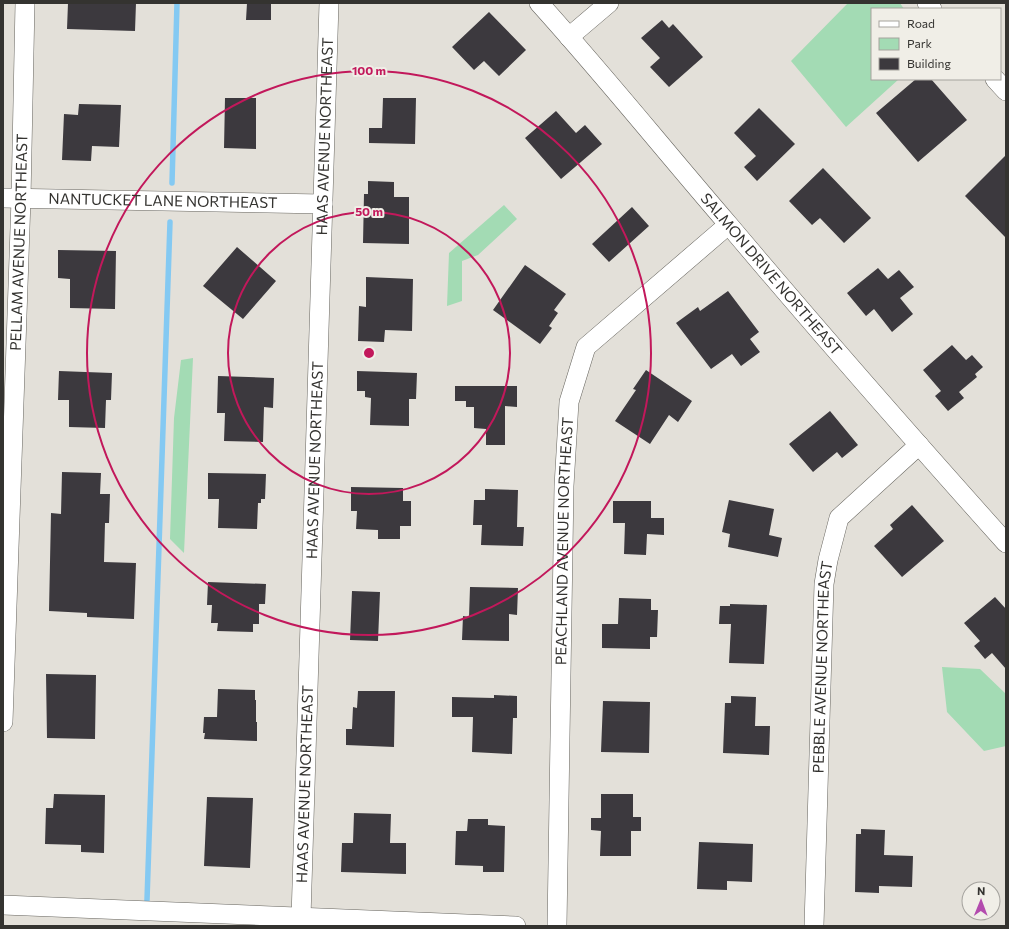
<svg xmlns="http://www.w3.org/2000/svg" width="1009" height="929" font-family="Commissioner,sans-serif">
<rect width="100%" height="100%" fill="#e3e0d9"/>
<!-- green -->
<path fill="#a3dbb4" d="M 848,3 L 900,3 L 904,9 L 872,9 L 872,79 L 899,79 L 846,127 L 791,61 Z
M 504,205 L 517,219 L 478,255 L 462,261 L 462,301 L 447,306 L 449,253 Z
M 193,358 L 184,553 L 170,539 L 174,418 L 181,360 Z
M 942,667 L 980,669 L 1006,694 L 1006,746 L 984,751 L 947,712 Z"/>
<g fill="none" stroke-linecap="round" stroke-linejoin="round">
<!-- stream -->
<path stroke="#84c9f2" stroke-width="5.5" d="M 172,183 L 177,3
M 147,900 L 170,222"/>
</g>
<!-- building -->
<path fill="#3c393e" d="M 68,3 L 136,3 L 135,31 L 67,29 Z
M 247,3 L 271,3 L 271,20 L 246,20 Z
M 489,12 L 526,50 L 499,76 L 484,61 L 474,70 L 452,47 Z
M 662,20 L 669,28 L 673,24 L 703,57 L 669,87 L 650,67 L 660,58 L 641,38 Z
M 916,79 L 931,79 L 967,120 L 918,162 L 876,113 Z
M 225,98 L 256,98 L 256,149 L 224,148 Z
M 383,98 L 416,98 L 415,144 L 369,143 L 369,128 L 382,128 Z
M 79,104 L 121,105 L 119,147 L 92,146 L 91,161 L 62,160 L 64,114 L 78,115 Z
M 759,108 L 795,144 L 757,181 L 744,167 L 756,156 L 734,133 Z
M 556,111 L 576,133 L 585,125 L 602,144 L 561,179 L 525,138 Z
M 1006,155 L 1006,238 L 965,196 Z
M 823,168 L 871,218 L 844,243 L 820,218 L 812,225 L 789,201 Z
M 368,181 L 394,182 L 394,197 L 409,197 L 409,244 L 363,243 L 364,194 L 368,194 Z
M 632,207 L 649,226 L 609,262 L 592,244 Z
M 237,247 L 276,281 L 243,319 L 203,286 Z
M 58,250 L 116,251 L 115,309 L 70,308 L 70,279 L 58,278 Z
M 525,265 L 566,294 L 554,310 L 558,313 L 549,326 L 552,328 L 540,344 L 493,310 Z
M 878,268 L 888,279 L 899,270 L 914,287 L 900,298 L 913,314 L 892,332 L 874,309 L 866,316 L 847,293 Z
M 366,277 L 413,279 L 412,331 L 385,330 L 384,342 L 358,341 L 359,306 L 366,307 Z
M 728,291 L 759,332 L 750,339 L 760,352 L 741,366 L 732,354 L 711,369 L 676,323 L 698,307 L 700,311 Z
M 952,345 L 966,360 L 972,355 L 983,367 L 975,374 L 977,377 L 959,392 L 964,398 L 948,411 L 935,396 L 941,391 L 923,370 Z
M 646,370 L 692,401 L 678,422 L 669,415 L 650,444 L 615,421 L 636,390 L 633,389 Z
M 59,371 L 112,373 L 111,400 L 106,400 L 105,428 L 69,427 L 69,400 L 58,400 Z
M 357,371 L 417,373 L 416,399 L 409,399 L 409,426 L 370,425 L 371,398 L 365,397 L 365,391 L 357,391 Z
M 218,376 L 274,378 L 273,408 L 264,407 L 263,442 L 224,441 L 225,413 L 217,413 Z
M 455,386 L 517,386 L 517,407 L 505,406 L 505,445 L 486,445 L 486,429 L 474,428 L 474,407 L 466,407 L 466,401 L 455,401 Z
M 830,411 L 858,445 L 842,458 L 837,452 L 813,472 L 789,444 Z
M 62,472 L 101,473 L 100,494 L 110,494 L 109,523 L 105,523 L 104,562 L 136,563 L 134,619 L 87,617 L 87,613 L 49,611 L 51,513 L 61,514 Z
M 208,473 L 266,474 L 265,499 L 261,499 L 261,503 L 258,503 L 257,529 L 218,528 L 219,499 L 208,499 Z
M 351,487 L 403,488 L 403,501 L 411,501 L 411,526 L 400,526 L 400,539 L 378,539 L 378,530 L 356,529 L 357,511 L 351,511 Z
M 485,489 L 518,490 L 517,527 L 524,527 L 523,546 L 481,545 L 482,525 L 473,525 L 474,500 L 485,500 Z
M 729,500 L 774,509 L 769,535 L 782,538 L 778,557 L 728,547 L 730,534 L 722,532 Z
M 613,501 L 651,501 L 651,518 L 664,518 L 664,535 L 647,534 L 646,555 L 624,554 L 625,523 L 613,523 Z
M 912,505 L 944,541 L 902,577 L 874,546 L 893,529 L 890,525 Z
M 208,582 L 266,584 L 265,604 L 259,604 L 259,624 L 253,624 L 253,632 L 217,631 L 218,623 L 211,623 L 212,605 L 207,605 Z
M 470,587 L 518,588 L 517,615 L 509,614 L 509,641 L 462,640 L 463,616 L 469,617 Z
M 352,591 L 380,592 L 378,641 L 350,640 Z
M 995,597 L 1006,609 L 1006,669 L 992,653 L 985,659 L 974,646 L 980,641 L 964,623 Z
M 619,598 L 651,599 L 651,610 L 658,610 L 657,637 L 650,637 L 650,649 L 602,648 L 602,624 L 618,624 Z
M 730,604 L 767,605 L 764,664 L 729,663 L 731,624 L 719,624 L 720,606 L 730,606 Z
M 46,674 L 96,675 L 95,739 L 47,738 Z
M 218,689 L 255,690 L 255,700 L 256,700 L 256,722 L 257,722 L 257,741 L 204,739 L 205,733 L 203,733 L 204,717 L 217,717 Z
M 358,691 L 395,691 L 394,747 L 346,745 L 346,729 L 352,729 L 353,707 L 357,708 Z
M 494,695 L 517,696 L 517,718 L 513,718 L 512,754 L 472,752 L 473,717 L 452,717 L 452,697 L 494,698 Z
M 731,696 L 756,697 L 755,726 L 770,726 L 769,755 L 723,753 L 725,703 L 731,703 Z
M 603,701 L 650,702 L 649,753 L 601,752 Z
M 54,794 L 105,795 L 104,853 L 81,852 L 81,845 L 45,844 L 46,808 L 53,808 Z
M 601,794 L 633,794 L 633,817 L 641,817 L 641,831 L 631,831 L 631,856 L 600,856 L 601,831 L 591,830 L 591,818 L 601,818 Z
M 207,797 L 253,798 L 250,868 L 204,866 Z
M 354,813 L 391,814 L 390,843 L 406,843 L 406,874 L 341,872 L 342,843 L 353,843 Z
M 468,819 L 488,819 L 488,825 L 505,826 L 504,872 L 483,872 L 483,866 L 455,865 L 456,831 L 467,831 Z
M 861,829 L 885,830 L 884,855 L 913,856 L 912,887 L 879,886 L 879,893 L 855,892 L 856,834 L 861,834 Z
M 699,842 L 753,844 L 752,882 L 727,881 L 727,890 L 697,889 Z"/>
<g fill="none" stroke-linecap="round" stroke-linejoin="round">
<!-- street casing -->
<g stroke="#67655f" stroke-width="20">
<g id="street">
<path id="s1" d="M 539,3 C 604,75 665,151 728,224 C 819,332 912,438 1006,543"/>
<path d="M 927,3 L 932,9"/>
<path d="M 569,37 L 609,3"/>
<path d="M 995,79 L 1006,91"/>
<path id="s2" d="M 3,198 L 323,204"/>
<path id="s3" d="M 3,722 L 21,199 L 25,3"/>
<path d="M 3,905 L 516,926"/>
<path id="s4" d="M 301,918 L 329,3"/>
<path id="s5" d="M 557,926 L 564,486 L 569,402 L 586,347 L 728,225"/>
<path id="s6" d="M 814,926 L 824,584 L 828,560 L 839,518 L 919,445"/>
</g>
</g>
<!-- street -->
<use href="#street" stroke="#fff" stroke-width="19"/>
</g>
<!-- distance rings -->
<g fill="none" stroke="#c2185b" stroke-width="2">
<circle cx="369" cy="353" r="141"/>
<circle cx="369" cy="353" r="282"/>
</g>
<g text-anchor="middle" stroke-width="4" stroke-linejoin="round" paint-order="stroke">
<!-- street labels -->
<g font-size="15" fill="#343330" stroke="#f0eee7">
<text dy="5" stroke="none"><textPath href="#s4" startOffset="782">HAAS AVENUE NORTHEAST</textPath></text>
<text dy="5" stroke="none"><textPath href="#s2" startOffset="160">NANTUCKET LANE NORTHEAST</textPath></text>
<text dy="5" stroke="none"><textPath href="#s3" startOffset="480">PELLAM AVENUE NORTHEAST</textPath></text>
<text dy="5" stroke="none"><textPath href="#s1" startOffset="357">SALMON DRIVE NORTHEAST</textPath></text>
<text dy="5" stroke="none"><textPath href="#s4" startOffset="458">HAAS AVENUE NORTHEAST</textPath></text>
<text dy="5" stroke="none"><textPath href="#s5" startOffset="385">PEACHLAND AVENUE NORTHEAST</textPath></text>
<text dy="5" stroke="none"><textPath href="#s6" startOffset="259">PEBBLE AVENUE NORTHEAST</textPath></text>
<text dy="5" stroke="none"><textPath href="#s4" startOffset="134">HAAS AVENUE NORTHEAST</textPath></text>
</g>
</g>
<circle cx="369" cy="353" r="6" fill="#c2185b" stroke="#f0eee7" stroke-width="2"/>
<g font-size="12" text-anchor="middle" font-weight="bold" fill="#c2185b" stroke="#f0eee7" stroke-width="4" stroke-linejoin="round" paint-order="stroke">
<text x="369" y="75">100 m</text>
<text x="369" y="216">50 m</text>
</g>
<!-- border -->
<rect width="1009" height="929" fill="none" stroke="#343330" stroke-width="8"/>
<!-- legend -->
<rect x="871" y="8" width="130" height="72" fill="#f0eee7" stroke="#a5a39e"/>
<rect x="879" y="21" width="20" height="6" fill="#ffffff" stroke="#a5a39e"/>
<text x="907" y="28" font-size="12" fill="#343330">Road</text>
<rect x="879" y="38" width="20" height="12" fill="#a3dbb4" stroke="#a5a39e"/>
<text x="907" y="48" font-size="12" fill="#343330">Park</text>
<rect x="879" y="58" width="20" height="12" fill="#3c393e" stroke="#a5a39e"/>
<text x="907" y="68" font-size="12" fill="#343330">Building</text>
<!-- north arrow -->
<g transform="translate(981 901) rotate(1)"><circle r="19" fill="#f0eee7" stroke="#a5a39e"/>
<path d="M0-3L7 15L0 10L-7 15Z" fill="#b34bae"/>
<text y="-6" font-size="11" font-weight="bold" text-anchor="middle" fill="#343330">N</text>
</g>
</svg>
